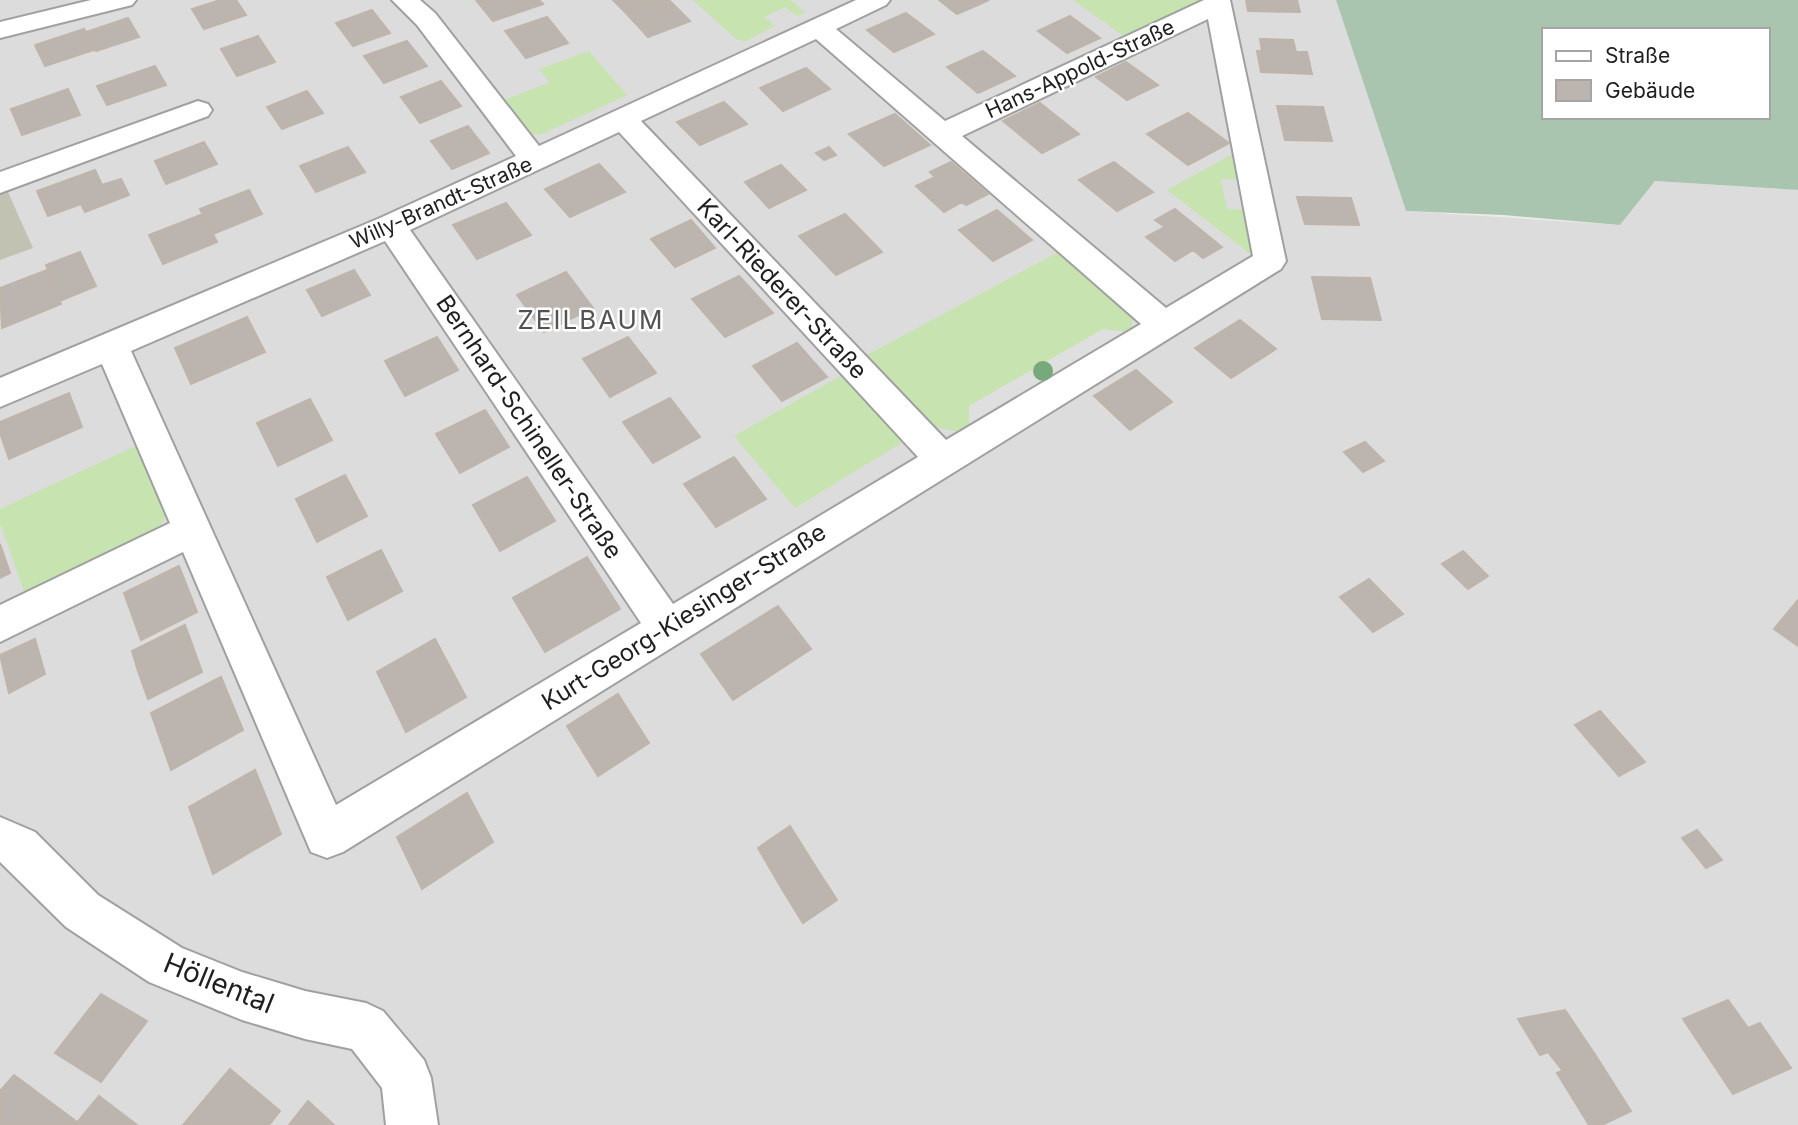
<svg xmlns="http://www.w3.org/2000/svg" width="1798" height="1125" font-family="Inter,sans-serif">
<rect width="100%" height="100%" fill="#eeece6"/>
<!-- residential -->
<path fill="#dcdcdc" d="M 0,0 L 1336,0 L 1406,211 L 1620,225 L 1655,181 L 1798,190 L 1798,1125 L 0,1125 Z"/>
<!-- construction -->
<path fill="#c1c2b2" d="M 7,190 L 33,248 L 0,260 L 0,193 Z"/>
<!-- grass -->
<path fill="#c7e4b0" d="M 693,0 L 791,0 L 805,12 L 797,16 L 785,7 L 764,17 L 775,26 L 746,41 L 737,40 Z
M 1073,0 L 1201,0 L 1125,37 Z
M 589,51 L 627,95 L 540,135 L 528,134 L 504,100 L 550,82 L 539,69 Z
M 1238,151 L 1244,180 L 1221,179 L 1227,209 L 1251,210 L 1257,251 L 1253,256 L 1167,190 Z
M 1064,249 L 1133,310 L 1132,327 L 1124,332 L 1103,329 L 959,432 L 932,426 L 867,355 Z
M 842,375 L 905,441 L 795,508 L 734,436 Z
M 142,443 L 171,506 L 160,527 L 25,594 L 0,523 L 0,509 Z"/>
<!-- cemetery -->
<path fill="#a9c5af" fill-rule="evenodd" d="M 1336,0 L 1798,0 L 1798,190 L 1655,181 L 1620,225 L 1503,215 L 1406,211 ZM 1544,30 L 1768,30 L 1768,117 L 1544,117 Z"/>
<!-- parking -->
<path fill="#dfdfdf" d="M 1103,329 L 1124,332 L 969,427 L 969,406 Z"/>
<!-- building -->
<path fill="#bcb5af" stroke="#bfb4a9" stroke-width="2" d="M 220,0 L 236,0 L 246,15 L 204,29 L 192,9 Z
M 476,0 L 539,0 L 543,4 L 493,21 Z
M 613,0 L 654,0 L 624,11 Z
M 654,0 L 669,0 L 677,8 L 636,24 L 624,11 Z
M 939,0 L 989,0 L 957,14 Z
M 1246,0 L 1297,0 L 1300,12 L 1248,11 Z
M 677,8 L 690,21 L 648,37 L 636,24 Z
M 372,10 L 390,33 L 353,46 L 336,23 Z
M 906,13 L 934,34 L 894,52 L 867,30 Z
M 1070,16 L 1100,38 L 1067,53 L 1038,31 Z
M 547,17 L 568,43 L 526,58 L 505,31 Z
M 128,18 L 139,37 L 96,51 L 86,32 Z
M 84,29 L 94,50 L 45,66 L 35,45 Z
M 258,36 L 275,62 L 237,76 L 221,49 Z
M 1260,39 L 1293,40 L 1296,52 L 1307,52 L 1312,74 L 1261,72 L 1257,51 L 1262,51 Z
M 407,41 L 427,66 L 384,83 L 364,56 Z
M 983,51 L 1015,76 L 978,93 L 947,67 Z
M 1126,62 L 1158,85 L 1127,100 L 1096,77 Z
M 155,66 L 166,85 L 107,105 L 97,86 Z
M 806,68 L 830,89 L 783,111 L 760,88 Z
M 441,81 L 461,106 L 420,123 L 401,97 Z
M 68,89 L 80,115 L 22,135 L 11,109 Z
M 307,91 L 323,113 L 282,129 L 267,107 Z
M 724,102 L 747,124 L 700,145 L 677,122 Z
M 1040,103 L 1079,134 L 1042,153 L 1003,121 Z
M 1277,106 L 1323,107 L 1332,141 L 1285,140 Z
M 1188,113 L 1229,143 L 1188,165 L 1147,134 Z
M 895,114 L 930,145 L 884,166 L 849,134 Z
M 468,126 L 489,153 L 452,169 L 431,141 Z
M 204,142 L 217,164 L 166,184 L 155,161 Z
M 348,147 L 365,172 L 316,192 L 300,166 Z
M 829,147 L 836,155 L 824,160 L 816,153 Z
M 951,162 L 988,194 L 966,205 L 962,202 L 944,212 L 916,186 L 935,177 L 930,172 Z
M 1114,162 L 1153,192 L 1117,211 L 1079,180 Z
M 599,164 L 625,192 L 570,217 L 545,189 Z
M 781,165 L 806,190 L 769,208 L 745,182 Z
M 95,170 L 102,185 L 121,179 L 129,195 L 85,212 L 81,204 L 48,216 L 37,191 Z
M 249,190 L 262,214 L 213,234 L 200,209 Z
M 1297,197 L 1351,198 L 1359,225 L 1305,224 Z
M 506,203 L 531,235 L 477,259 L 453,225 Z
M 1175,209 L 1222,247 L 1203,258 L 1193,250 L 1175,261 L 1146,237 L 1165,227 L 1155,220 Z
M 997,210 L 1032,240 L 993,261 L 959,230 Z
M 203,214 L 217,242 L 163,264 L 149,235 Z
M 845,214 L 882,252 L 836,275 L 799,236 Z
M 691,220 L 715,248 L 675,267 L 651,239 Z
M 80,252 L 96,286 L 60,301 L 46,265 Z
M 47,270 L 61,304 L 2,328 L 0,288 Z
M 354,270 L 370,295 L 322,316 L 307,290 Z
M 566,272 L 593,308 L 544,332 L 517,295 Z
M 739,276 L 773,313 L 725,337 L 692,299 Z
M 1312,277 L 1370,278 L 1381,320 L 1322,319 Z
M 247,317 L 265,352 L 191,384 L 175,348 Z
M 1240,320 L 1276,349 L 1231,378 L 1195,348 Z
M 437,337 L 458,370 L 405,396 L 385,361 Z
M 628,337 L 656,373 L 610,397 L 583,359 Z
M 797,343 L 827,377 L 782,401 L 753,366 Z
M 1136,370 L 1172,402 L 1130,430 L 1094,396 Z
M 69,393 L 82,427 L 9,459 L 0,433 L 0,422 Z
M 670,398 L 700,437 L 653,463 L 623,422 Z
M 310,399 L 332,440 L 278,466 L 257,423 Z
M 485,410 L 509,447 L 460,473 L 436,434 Z
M 1365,442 L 1384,461 L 1363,472 L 1344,452 Z
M 734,457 L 766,499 L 716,527 L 684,484 Z
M 345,475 L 367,516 L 317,542 L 296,499 Z
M 527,477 L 555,521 L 500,551 L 473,505 Z
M 0,544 L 10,573 L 0,578 Z
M 381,550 L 402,591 L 348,620 L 327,577 Z
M 1463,551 L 1488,576 L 1468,589 L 1442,564 Z
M 587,557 L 620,609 L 545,652 L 513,598 Z
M 179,566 L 197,612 L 141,640 L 124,593 Z
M 1369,579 L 1403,614 L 1373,632 L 1340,597 Z
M 1798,600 L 1798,646 L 1774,629 Z
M 778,606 L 811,649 L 733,700 L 701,654 Z
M 185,625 L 192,644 L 138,671 L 132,651 Z
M 35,639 L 45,674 L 9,693 L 0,655 Z
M 435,639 L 466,697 L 406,732 L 377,672 Z
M 192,644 L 202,672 L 148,699 L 138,671 Z
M 221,677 L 243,730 L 171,770 L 151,713 Z
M 618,694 L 649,743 L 598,776 L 567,726 Z
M 1600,711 L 1645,762 L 1619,776 L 1575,725 Z
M 255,770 L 281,834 L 213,874 L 189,807 Z
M 467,793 L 493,842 L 422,889 L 397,837 Z
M 790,826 L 815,866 L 782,889 L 758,848 Z
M 1697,830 L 1722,860 L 1706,868 L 1682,838 Z
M 815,866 L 837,900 L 803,923 L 782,889 Z
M 101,994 L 147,1021 L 101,1082 L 55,1053 Z
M 1728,1000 L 1748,1028 L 1760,1023 L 1791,1068 L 1733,1094 L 1683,1019 Z
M 1565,1010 L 1596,1056 L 1563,1071 L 1548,1052 L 1540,1055 L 1518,1019 Z
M 1596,1056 L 1631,1111 L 1602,1125 L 1589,1125 L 1557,1073 Z
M 230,1069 L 280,1111 L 269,1125 L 183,1125 Z
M 14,1075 L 77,1122 L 75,1125 L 0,1125 L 0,1091 Z
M 99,1096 L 137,1125 L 75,1125 Z
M 308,1101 L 334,1125 L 289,1125 Z"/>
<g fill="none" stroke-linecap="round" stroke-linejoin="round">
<!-- minor casing -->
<g stroke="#a0a0a0" stroke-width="4">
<path id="minor" d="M 91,0 L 136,0 L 132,5 L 0,38 L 0,22 Z
M 392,0 L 420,0 L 435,13 L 539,146 L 856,0 L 890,0 L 886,5 L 836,29 L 945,121 L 1204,0 L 1230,0 L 1286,261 L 1281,269 L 343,852 L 327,858 L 311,852 L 183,552 L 0,642 L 0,605 L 170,523 L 102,364 L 0,407 L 0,378 L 380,218 L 516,156 L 417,25 ZM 1208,19 L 1253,256 L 1166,308 L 962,136 ZM 816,39 L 1141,324 L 946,440 L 641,121 ZM 619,132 L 918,457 L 673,604 L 410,230 ZM 385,241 L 641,623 L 336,805 L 131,351 Z
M 198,101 L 208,104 L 212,110 L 208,116 L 0,193 L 0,172 Z
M 0,817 L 35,832 L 98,895 L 182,948 L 242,972 L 305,991 L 366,1003 L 383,1011 L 424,1060 L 431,1078 L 438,1125 L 386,1125 L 382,1088 L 352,1049 L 305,1039 L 242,1020 L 149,982 L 66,927 L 0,862 Z"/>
</g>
<!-- minor -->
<use href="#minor" fill="#fff" fill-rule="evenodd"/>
</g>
<!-- trees -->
<circle fill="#77a97a" cx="1043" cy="371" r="10"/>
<g text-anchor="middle" stroke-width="5" stroke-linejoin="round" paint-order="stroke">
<!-- far-street labels -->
<g font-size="21" fill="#1f1f1f" stroke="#fff">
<text transform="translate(1080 69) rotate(-25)" y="7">Hans-Appold-Straße</text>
<text transform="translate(441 203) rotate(-24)" y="7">Willy-Brandt-Straße</text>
</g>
<!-- street labels -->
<g font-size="24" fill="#1f1f1f" stroke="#fff">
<text transform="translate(782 289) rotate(47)" y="8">Karl-Riederer-Straße</text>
<text transform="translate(529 427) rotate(56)" y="8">Bernhard-Schineller-Straße</text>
<text transform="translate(684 617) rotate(-32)" y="8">Kurt-Georg-Kiesinger-Straße</text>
</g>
<!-- neighbourhood labels -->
<g font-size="26" letter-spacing="2" fill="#525252" stroke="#fff">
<text x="591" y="329">ZEILBAUM</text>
</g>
<!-- near-street labels -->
<g font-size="28" fill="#1f1f1f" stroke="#fff">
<text transform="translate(219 983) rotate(22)" y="10">Höllental</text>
</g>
</g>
<!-- legend -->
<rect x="1542" y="28" width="228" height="91" fill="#ffffff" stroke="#a5a5a5" stroke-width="2"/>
<rect x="1556" y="51" width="35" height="10" fill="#ffffff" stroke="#a5a5a5" stroke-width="2"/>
<text x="1605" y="63" font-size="21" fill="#1f1f1f">Straße</text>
<rect x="1556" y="80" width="35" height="21" fill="#bcb5af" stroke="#a5a5a5" stroke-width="2"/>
<text x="1605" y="98" font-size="21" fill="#1f1f1f">Gebäude</text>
</svg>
